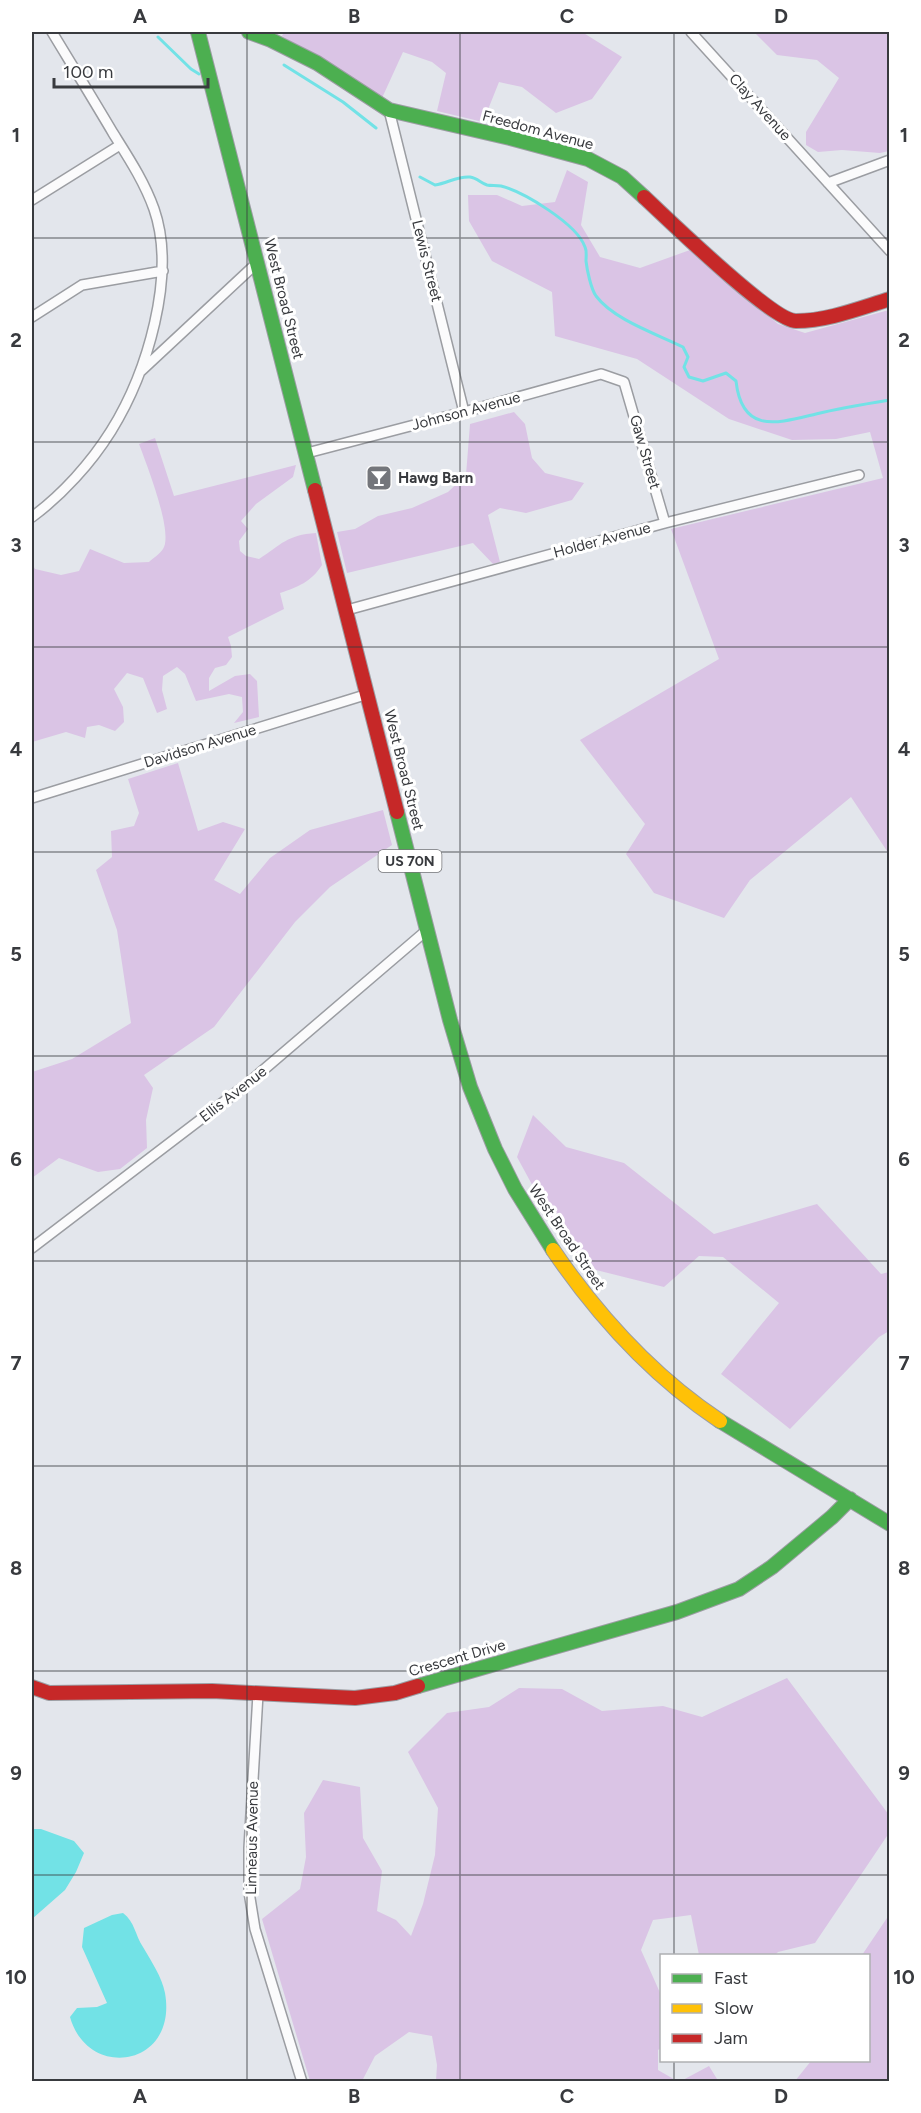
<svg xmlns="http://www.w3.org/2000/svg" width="921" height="2113" font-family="Figtree,sans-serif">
<rect width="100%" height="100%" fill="#e3e6ec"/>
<!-- green -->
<path fill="#dac4e5" d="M 284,32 L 582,32 L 622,57 L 592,99 L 556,113 L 522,87 L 499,82 L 483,122 L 437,111 L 446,73 L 432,62 L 403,52 L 382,98 L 282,36 Z
M 754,32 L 889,32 L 889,151 L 880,153 L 842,150 L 818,152 L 806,145 L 806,132 L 839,78 L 817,60 L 777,55 Z
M 567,170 L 588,182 L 581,225 L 600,257 L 640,268 L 690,250 L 778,324 L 805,333 L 889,310 L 889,854 L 851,797 L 750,880 L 724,918 L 654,893 L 626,854 L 645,824 L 580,740 L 719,659 L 671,529 L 883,478 L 870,432 L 836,439 L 792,440 L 729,419 L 637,359 L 555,336 L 552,292 L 492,261 L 469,221 L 468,195 L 497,195 L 522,206 L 555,202 Z
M 514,412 L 525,424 L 532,458 L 545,473 L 584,483 L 572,500 L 526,513 L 500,508 L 488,515 L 500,562 L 493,564 L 473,543 L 347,573 L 337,532 L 355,529 L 378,516 L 412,508 L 448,492 L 466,475 L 470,424 Z
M 155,438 L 174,496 L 296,465 L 293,477 L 256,504 L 241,521 L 248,529 L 239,541 L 240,551 L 246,556 L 259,559 C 282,544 287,535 316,533 L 322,565 C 311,582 298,587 280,593 L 284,609 L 228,637 L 231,646 L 232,657 L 226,665 L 215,668 L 209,678 L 209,691 L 235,676 L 250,674 L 257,681 L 259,717 L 234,723 L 243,712 L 242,697 L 229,694 L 196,701 L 185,674 L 177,667 L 163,676 L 162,690 L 167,709 L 157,713 L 143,678 L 127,673 L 114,689 L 123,707 L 124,722 L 115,731 L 99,725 L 87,727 L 85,738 L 66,732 L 32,742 L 32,564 L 35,569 L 61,575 L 79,571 L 90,549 L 124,563 L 149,562 C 153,558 160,554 163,549 C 174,533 146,463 139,444 Z
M 178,763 L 198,831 L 223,822 L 245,829 L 214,880 L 240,894 L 270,858 L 310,830 L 383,810 L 392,845 L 330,887 L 295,922 L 214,1027 L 144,1075 L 153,1088 L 146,1120 L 147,1148 L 120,1169 L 98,1172 L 59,1158 L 32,1178 L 32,1072 L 72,1059 L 131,1023 L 117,930 L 96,870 L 112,857 L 111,831 L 134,826 L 139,813 L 128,779 Z
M 533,1115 L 566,1147 L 624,1163 L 714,1234 L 817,1204 L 881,1274 L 889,1272 L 889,1331 L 879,1337 L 790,1429 L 721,1374 L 779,1303 L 723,1257 L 699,1256 L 664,1287 L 580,1266 L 554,1225 L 517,1157 Z
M 787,1678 L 889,1815 L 889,1833 L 815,1943 L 778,1952 L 775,1955 L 699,1955 L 691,1915 L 653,1920 L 641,1950 L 661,1995 L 662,2047 L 658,2050 L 658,2070 L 677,2081 L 436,2081 L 437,2065 L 432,2036 L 409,2032 L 375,2056 L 362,2081 L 310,2081 L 262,1919 L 300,1889 L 306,1857 L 304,1813 L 323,1780 L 360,1787 L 363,1838 L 382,1871 L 377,1911 L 396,1920 L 411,1936 L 423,1904 L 435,1855 L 438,1808 L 408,1752 L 447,1713 L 489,1707 L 519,1688 L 562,1689 L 602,1711 L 663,1706 L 702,1717 Z
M 889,1915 L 889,2081 L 795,2081 L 811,2061 L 868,2060 L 868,1956 L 862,1955 Z
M 709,2066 L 717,2079 L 715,2081 L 681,2081 Z"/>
<!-- water -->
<path fill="#72e2e6" d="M 32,1829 L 41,1829 L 74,1841 L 84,1853 L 76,1872 L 65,1890 L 32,1919 Z
M 123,1913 C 135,1922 135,1935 143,1947 C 151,1961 162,1977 165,1993 C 178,2067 88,2081 70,2017 L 77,2008 L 97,2007 L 107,2003 L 82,1947 L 84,1928 L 112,1915 Z"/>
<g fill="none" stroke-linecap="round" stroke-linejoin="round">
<!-- stream -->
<path stroke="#72e2e6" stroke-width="3" d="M 158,37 L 191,69 L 199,74
M 284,65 L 343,102 L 376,128
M 420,177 L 435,185 C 448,183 457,176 470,177 C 477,178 481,183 487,185 C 491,186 496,185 501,186 C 524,192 577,224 585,247 C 587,251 586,257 586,261 C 587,270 591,289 596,296 C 614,320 657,334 683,347 L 688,357 L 684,367 L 689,377 L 703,381 L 726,373 L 736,381 C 742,435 778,423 816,414 C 840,408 865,404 890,400"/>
<!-- street casing -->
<g stroke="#9b9da2" stroke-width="12">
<path id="street" d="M 691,32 L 890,251
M 389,110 L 464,412
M 828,183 L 890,160
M 32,200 L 120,145
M 32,317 L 82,285 L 163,271
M 141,371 L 258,262
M 307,453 L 464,412 L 601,374 L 624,382 L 665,523
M 32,517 C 62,495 91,463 111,431 C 147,373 177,275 154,209 C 144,181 128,157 113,133 C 93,99 72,65 52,32
M 347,610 L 665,523 L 859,475
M 32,798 L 368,694
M 32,1248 L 247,1084 L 427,930
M 258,1694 L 249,1848 L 249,1892 L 255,1929 L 302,2082"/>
</g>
<!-- fast casing -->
<g stroke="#9b9da2" stroke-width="16">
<path id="fast" d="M 198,32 L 315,490
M 249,32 L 271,40 L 317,63 L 389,110 L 510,138 L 588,159 L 622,177 L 644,197
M 397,812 L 450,1020 L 470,1087 L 495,1149 L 515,1189 L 553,1250
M 720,1421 L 890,1524
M 418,1686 L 677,1612 L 739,1589 L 772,1567 L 832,1517 L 850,1499"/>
</g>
<!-- slow casing -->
<g stroke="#9b9da2" stroke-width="16">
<path id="slow" d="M 553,1250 C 598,1316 654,1377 720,1421"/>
</g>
<!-- jam casing -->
<g stroke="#9b9da2" stroke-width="16">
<path id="jam" d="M 644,197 C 668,219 772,321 796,321 C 828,321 860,308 890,299
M 315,490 L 397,812
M 32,1687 L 49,1693 L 212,1691 L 355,1698 L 395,1693 L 418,1686"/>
</g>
<!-- street -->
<use href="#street" stroke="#fbfbfc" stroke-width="9"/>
<!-- fast -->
<use href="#fast" stroke="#4caf50" stroke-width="14"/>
<!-- slow -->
<use href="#slow" stroke="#ffc107" stroke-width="14"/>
<!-- jam -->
<use href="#jam" stroke="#c62828" stroke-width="14"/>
</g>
<!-- grid -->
<path fill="none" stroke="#383a3e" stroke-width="1.5" stroke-opacity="0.55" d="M 247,32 L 247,2082M 460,32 L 460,2082M 674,32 L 674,1956M 32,238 L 890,238M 32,442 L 890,442M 32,647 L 890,647M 32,852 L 890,852M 32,1056 L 890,1056M 32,1261 L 890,1261M 32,1466 L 890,1466M 32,1671 L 890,1671M 32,1875 L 890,1875M 674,2060 L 674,2082"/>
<!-- icons -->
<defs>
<g id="bar-square" transform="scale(1.35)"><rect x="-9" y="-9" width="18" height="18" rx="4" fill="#74767b" stroke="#fff"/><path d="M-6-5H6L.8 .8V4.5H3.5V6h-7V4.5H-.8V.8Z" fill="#fff"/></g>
</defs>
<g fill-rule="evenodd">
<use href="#bar-square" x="379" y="478"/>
</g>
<g text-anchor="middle" stroke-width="6" stroke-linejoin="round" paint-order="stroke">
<!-- shield labels -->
<rect fill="#fff" stroke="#747578" stroke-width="1.5" x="378.5" y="850" width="63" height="22" rx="4.5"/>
<g font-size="14" font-weight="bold" fill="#383a3e">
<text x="410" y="866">US 70N</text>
</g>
<!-- street labels -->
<g font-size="15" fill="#383a3e" stroke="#fff">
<text transform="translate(760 107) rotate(48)" y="5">Clay Avenue</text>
<text transform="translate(538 130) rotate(15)" y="5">Freedom Avenue</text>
<text transform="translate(427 261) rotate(76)" y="5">Lewis Street</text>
<text transform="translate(284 299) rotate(76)" y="5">West Broad Street</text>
<text transform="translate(466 411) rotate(-15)" y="5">Johnson Avenue</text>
<text transform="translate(645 452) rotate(74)" y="5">Gaw Street</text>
<text transform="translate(602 540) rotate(-15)" y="5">Holder Avenue</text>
<text transform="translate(200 746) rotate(-17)" y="5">Davidson Avenue</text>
<text transform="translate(404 770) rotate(76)" y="5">West Broad Street</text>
<text transform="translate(233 1094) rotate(-38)" y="5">Ellis Avenue</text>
<text transform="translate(567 1237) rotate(56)" y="5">West Broad Street</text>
<text transform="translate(457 1658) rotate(-16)" y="5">Crescent Drive</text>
<text transform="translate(252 1838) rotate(-89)" y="5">Linneaus Avenue</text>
</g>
<!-- poi labels -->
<g font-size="15" font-weight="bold" fill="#383a3e" stroke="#fff" text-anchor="start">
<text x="398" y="483">Hawg Barn</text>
</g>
</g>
<!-- border -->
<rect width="921" height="2113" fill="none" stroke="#ffffff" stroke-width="66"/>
<!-- legend -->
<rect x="660" y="1954" width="210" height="108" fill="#ffffff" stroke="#afb0b2" stroke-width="1.5"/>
<rect x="672" y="1974" width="30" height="9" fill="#4caf50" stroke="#afb0b2" stroke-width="1.5"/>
<text x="714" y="1984" font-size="18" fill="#383a3e">Fast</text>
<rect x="672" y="2004" width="30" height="9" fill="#ffc107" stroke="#afb0b2" stroke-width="1.5"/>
<text x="714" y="2014" font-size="18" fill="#383a3e">Slow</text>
<rect x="672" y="2034" width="30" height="9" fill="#c62828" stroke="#afb0b2" stroke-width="1.5"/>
<text x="714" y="2044" font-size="18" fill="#383a3e">Jam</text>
<!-- scale -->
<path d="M54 78v9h154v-9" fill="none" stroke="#383a3e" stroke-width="3"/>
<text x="63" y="78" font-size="18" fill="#383a3e" stroke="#ffffff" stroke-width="4.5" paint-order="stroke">100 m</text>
<rect x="33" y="33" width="855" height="2047" fill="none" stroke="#383a3e" stroke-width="2"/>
<g font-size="20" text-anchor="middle" font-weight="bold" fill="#383a3e">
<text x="140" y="23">A</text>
<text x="354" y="23">B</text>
<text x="567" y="23">C</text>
<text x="781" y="23">D</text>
<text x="16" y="142">1</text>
<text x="904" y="142">1</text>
<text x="16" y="347">2</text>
<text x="904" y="347">2</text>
<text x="16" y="552">3</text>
<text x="904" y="552">3</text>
<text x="16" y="756">4</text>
<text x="904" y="756">4</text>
<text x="16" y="961">5</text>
<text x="904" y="961">5</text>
<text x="16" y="1166">6</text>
<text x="904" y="1166">6</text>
<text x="16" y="1370">7</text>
<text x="904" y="1370">7</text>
<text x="16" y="1575">8</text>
<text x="904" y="1575">8</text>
<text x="16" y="1780">9</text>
<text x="904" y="1780">9</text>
<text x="16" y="1984">10</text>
<text x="904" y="1984">10</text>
<text x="140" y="2103">A</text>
<text x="354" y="2103">B</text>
<text x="567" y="2103">C</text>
<text x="781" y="2103">D</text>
</g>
</svg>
